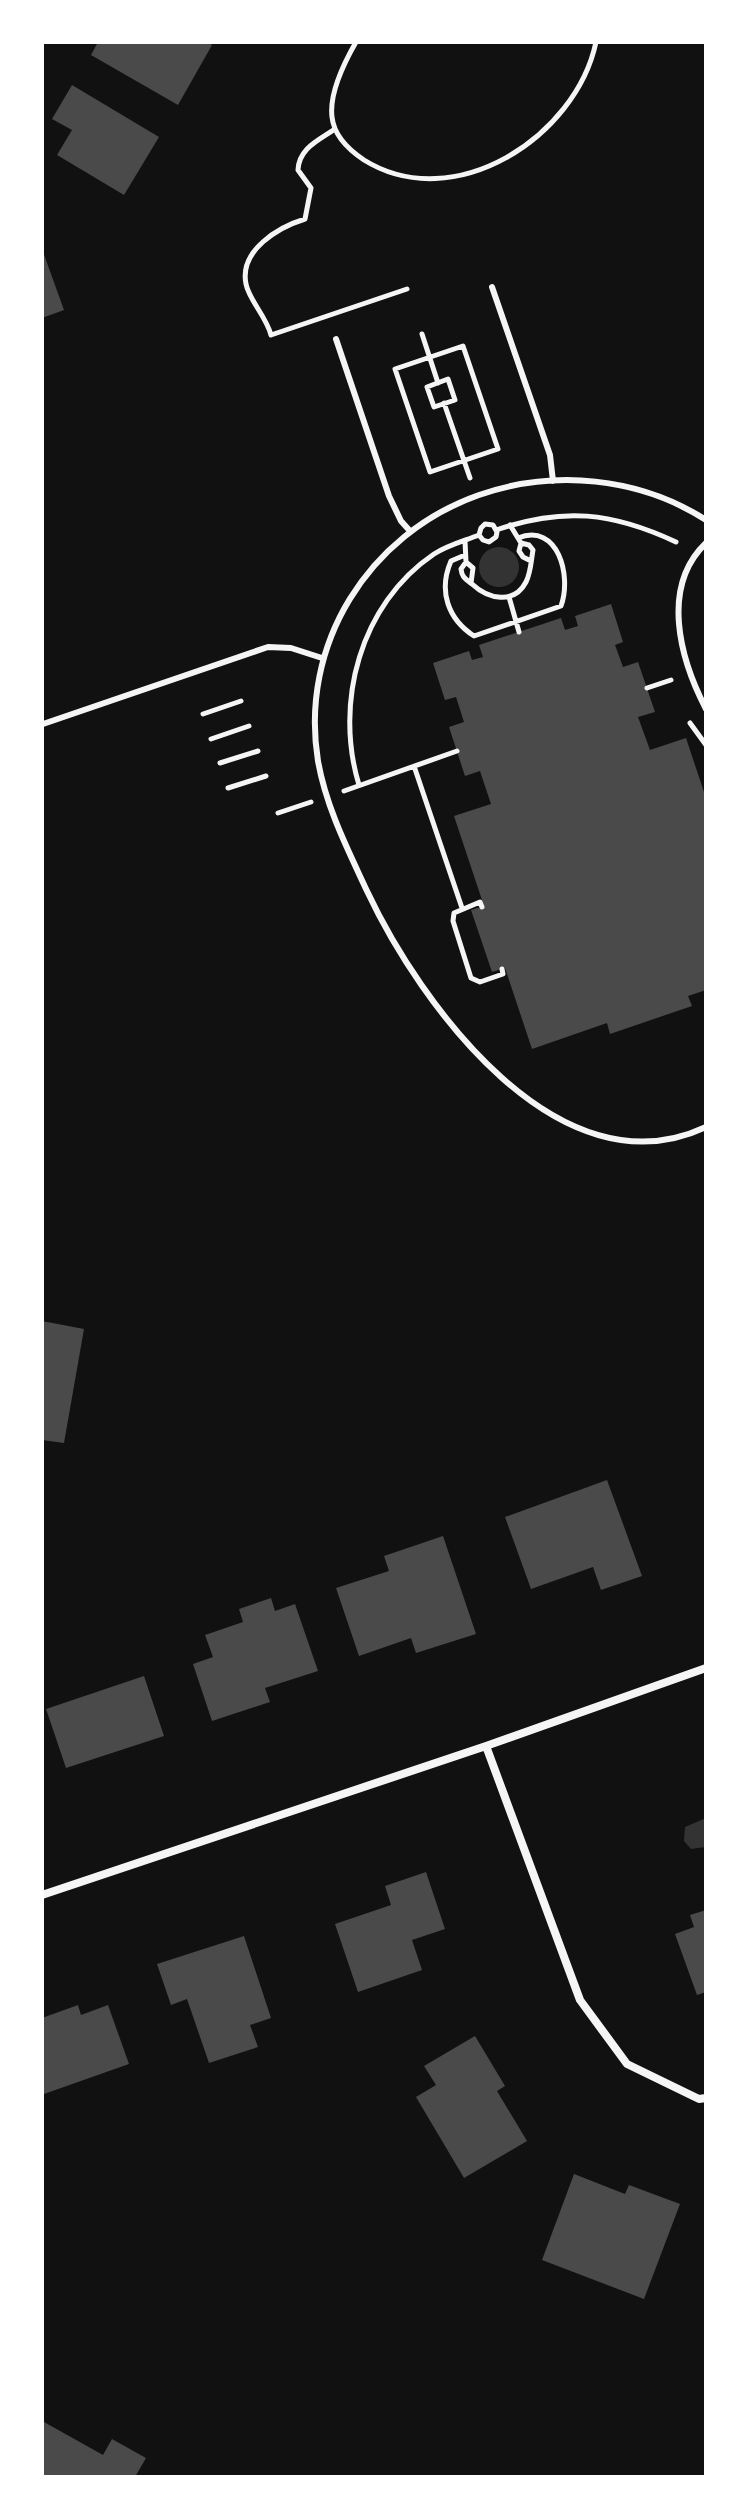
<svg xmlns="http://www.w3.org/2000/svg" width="748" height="2519" font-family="'Noto Sans',sans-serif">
<rect width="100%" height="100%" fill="#111"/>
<!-- water -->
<path fill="#333" d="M479 567a20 20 0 1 1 40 0a20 20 0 1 1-40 0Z
M 706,1818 L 706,1847 L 691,1849 L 684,1841 L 685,1827 Z"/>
<!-- building -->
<path fill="#4a4a4a" d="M 98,42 L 207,42 L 212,45 L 178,105 L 91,55 Z
M 72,85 L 159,137 L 124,195 L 57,155 L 72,130 L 52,119 Z
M 42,249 L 64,310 L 42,318 Z
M 611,604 L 623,642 L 615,645 L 623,667 L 638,662 L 655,712 L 638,717 L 650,750 L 686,738 L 706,798 L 706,990 L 688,996 L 692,1006 L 610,1034 L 607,1023 L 532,1049 L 505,968 L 492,972 L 471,910 L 484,906 L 454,816 L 491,804 L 480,771 L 465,776 L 449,727 L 464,722 L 456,697 L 445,700 L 433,663 L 469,651 L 472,660 L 483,657 L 479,645 L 561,618 L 565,630 L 578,626 L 575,616 Z
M 42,1321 L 84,1329 L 64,1443 L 42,1440 Z
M 607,1480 L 642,1576 L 601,1590 L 593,1567 L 531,1589 L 505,1517 Z
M 443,1536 L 476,1634 L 416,1653 L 411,1638 L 359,1656 L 336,1588 L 389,1571 L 384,1556 Z
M 271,1598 L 275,1611 L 295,1604 L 318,1671 L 265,1688 L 270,1702 L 212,1721 L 193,1664 L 213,1657 L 205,1635 L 243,1622 L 239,1609 Z
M 144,1676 L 164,1736 L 66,1768 L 46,1709 Z
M 426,1872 L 445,1929 L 412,1940 L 422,1970 L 358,1992 L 335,1924 L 391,1905 L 385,1886 Z
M 706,1910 L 706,1992 L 697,1995 L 675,1934 L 694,1927 L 690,1915 Z
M 244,1936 L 271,2018 L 250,2025 L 258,2047 L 209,2063 L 187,1999 L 171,2005 L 157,1964 Z
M 78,2005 L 81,2015 L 108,2005 L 129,2064 L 44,2094 L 42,2088 L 42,2018 Z
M 475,2036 L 505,2086 L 497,2091 L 527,2141 L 464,2178 L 416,2097 L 436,2085 L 424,2066 Z
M 574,2174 L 625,2194 L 629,2185 L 680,2204 L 644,2299 L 542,2260 Z
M 44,2422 L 103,2455 L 112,2439 L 146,2458 L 135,2477 L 42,2477 Z"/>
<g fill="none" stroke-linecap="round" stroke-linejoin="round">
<!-- path -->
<path stroke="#f5f5f5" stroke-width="5" d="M 356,42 C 344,63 329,93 332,117 C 334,136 349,150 364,160 C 454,216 576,137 596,42
M 335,129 C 319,140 299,148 298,170 L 311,188 L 305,219 C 279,227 239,250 246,284 C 249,300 266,316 271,335 L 407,289
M 422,334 L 438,383
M 463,346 L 498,449 L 430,472 L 395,369 Z
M 448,379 L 455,400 L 434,407 L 427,387 Z
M 444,403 L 470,478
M 510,525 L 521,543 L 519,551 L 523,557 L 531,561
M 496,530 C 563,507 612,512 676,542
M 465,541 L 466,562 L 461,569 C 462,578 466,579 472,584 C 488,599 514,605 526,582 C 531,572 531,561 533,550 L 529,545 L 521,543
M 465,555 L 451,561 C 438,591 448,619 474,636 L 561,606 C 572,576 558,522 518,538
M 466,562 L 473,568 L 471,583
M 509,597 L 519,632
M 647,688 L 671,680
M 203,714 L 241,701
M 690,723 L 706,745
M 211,739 L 249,726
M 220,763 L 258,751
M 414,766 L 462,908
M 359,785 C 334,703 360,604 434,554 C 448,545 464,541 479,535 L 481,528 L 485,524 L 493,525 L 497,532 L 496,537 L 489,542 L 483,540 L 479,535
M 228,788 L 266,776
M 344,791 L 457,751
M 278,813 L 311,802
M 482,907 L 480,902 L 454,913 L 453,921 L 471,978 L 480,982 L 503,974 L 502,969"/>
<!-- service -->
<path stroke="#f5f5f5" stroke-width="6" d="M 492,287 L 550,455 L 553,481
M 336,339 L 389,496 L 401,521 L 410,531
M 706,520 C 639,477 554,469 479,495 C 368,534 299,645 318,761 C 326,807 348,850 367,891 C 420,1004 559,1196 706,1127
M 706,543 C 660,587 680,659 706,709
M 43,724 L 268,647 L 291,648 L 322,658"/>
<!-- minor -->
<path stroke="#f5f5f5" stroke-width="8" d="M 486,1746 L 580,2000 L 627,2064 L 699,2099 L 706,2098
M 42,1895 L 486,1746 L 706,1668"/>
</g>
<!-- border -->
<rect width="748" height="2519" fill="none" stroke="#ffffff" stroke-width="88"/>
</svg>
